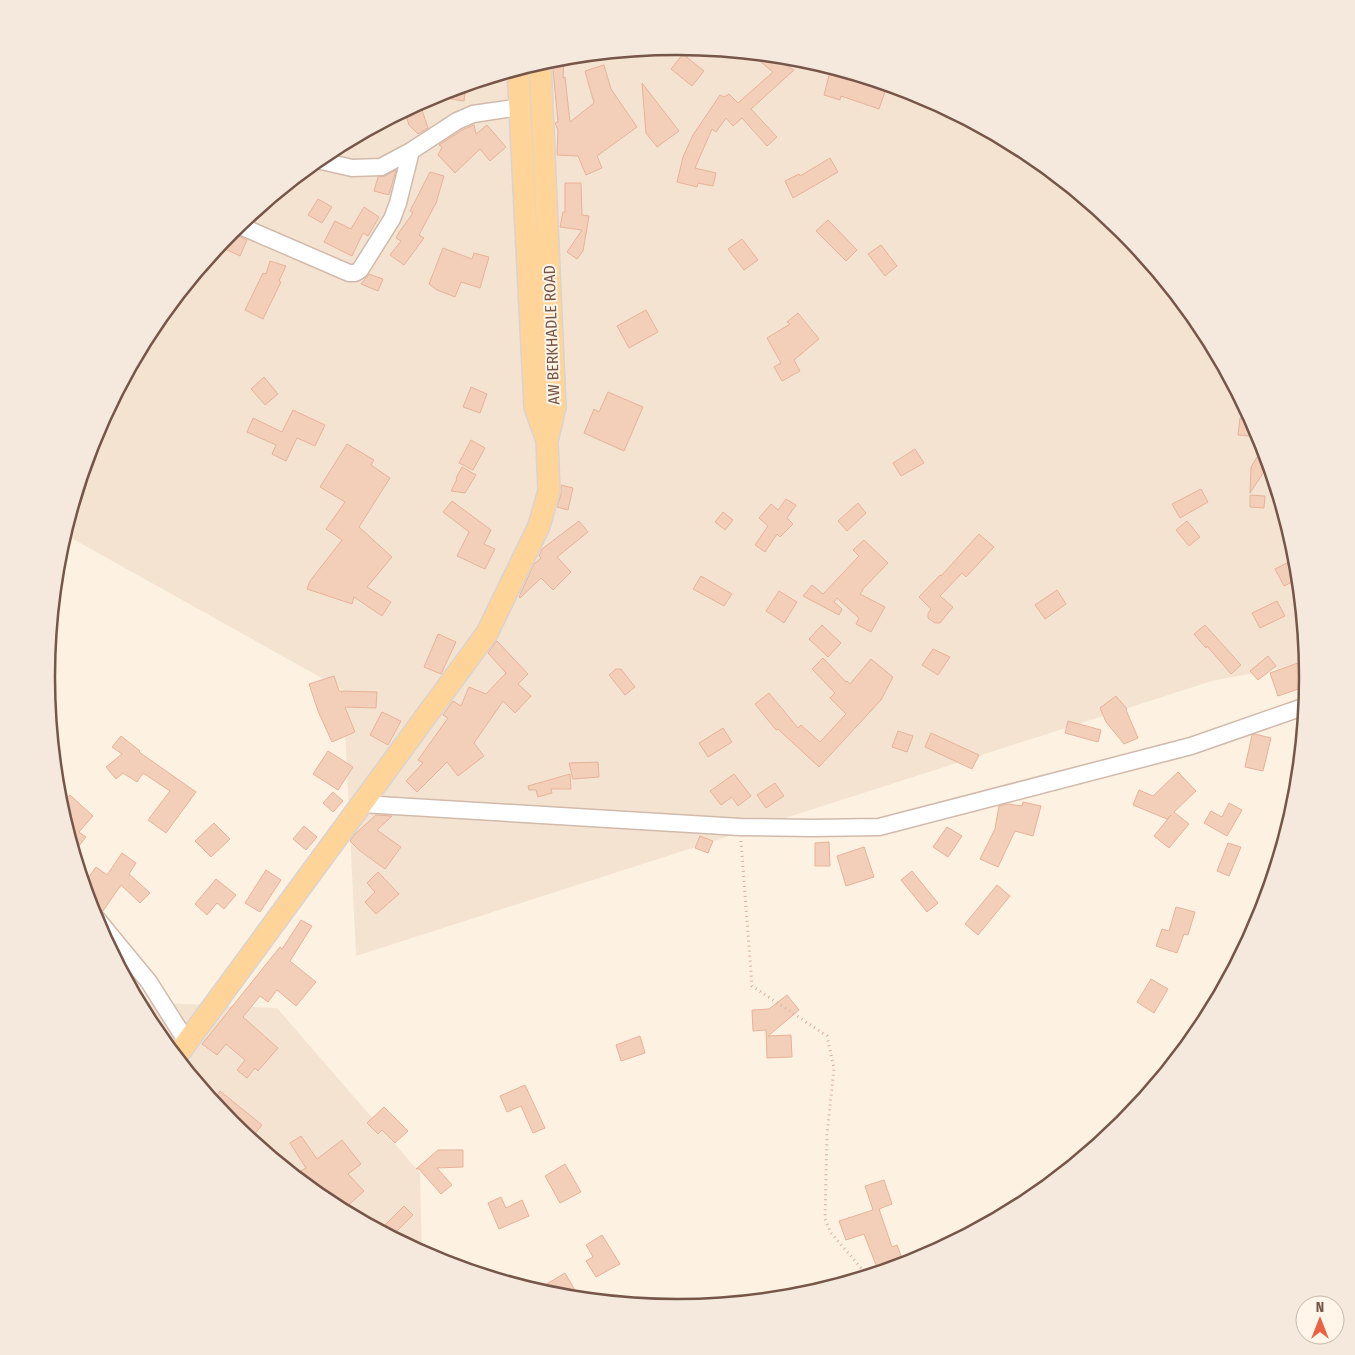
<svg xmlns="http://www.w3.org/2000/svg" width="1355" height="1355" font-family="'Fira Sans Condensed',sans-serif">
<rect width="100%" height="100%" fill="#fdf2e2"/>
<!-- residential -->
<path fill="#f5e3d1" d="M 678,46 L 801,58 L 919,94 L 1028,153 L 1124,231 L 1203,327 L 1261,436 L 1297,555 L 1307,663 L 1212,681 L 356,956 L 343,690 L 64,534 L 94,436 L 153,327 L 231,231 L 327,152 L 436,94 L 555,58 Z
M 138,1002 L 277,1008 L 420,1173 L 422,1253 L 327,1202 L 231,1124 L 152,1028 Z"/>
<!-- building -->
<path fill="#f3ceb9" stroke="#e6b399" d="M 750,53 L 768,55 L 794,70 L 751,109 L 777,137 L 767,146 L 742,118 L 733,126 L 726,118 L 716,132 L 712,129 L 695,168 L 716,173 L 713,186 L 698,183 L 697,187 L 677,182 L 683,157 L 693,135 L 720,95 L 724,97 L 729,94 L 738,103 L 773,72 Z
M 683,54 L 704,71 L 692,86 L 671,69 Z
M 564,57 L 563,78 L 565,77 L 570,122 L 594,103 L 585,71 L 604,65 L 611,89 L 637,127 L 597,156 L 602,168 L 586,175 L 578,156 L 557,155 L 558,130 L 555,123 L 558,122 L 552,59 Z
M 831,68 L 847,72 L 846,75 L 886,89 L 879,109 L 841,96 L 840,100 L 824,95 Z
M 642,83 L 679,131 L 657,147 L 646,133 Z
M 466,85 L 464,101 L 432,96 L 436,94 Z
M 422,110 L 428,128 L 418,134 L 409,125 L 406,116 Z
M 474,125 L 476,134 L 487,125 L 506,147 L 490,161 L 480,149 L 455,173 L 438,155 L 442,147 L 439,145 L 462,130 Z
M 830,158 L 838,172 L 793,198 L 785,181 L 799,174 L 800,176 Z
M 396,170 L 389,195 L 374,191 L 378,177 L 385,176 Z
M 430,172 L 444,176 L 436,203 L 419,235 L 424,238 L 404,265 L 390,255 L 401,241 L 396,238 L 400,231 L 413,213 L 410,211 Z
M 565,183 L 581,183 L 582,215 L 589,216 L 583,251 L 577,259 L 567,252 L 582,230 L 560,227 L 563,212 L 565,212 Z
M 318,199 L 332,207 L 322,223 L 308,215 Z
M 364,207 L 379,217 L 368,236 L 363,233 L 352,256 L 324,242 L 335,221 L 351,229 Z
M 828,220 L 857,250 L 846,261 L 816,231 Z
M 232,233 L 247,240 L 240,256 L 225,249 Z
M 742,239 L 758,260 L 744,270 L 728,249 Z
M 881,245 L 897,266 L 885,276 L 868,254 Z
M 443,248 L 472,259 L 474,253 L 489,257 L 480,288 L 461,282 L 455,297 L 437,290 L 429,284 Z
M 270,261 L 286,266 L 279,281 L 281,282 L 263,319 L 245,310 L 263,273 L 266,274 Z
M 369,274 L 383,279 L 378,291 L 361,284 Z
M 646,310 L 658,332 L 629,348 L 617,326 Z
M 798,313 L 819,339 L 794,360 L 800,371 L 782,381 L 774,367 L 781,363 L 767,338 L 790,324 L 787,322 Z
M 264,377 L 278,394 L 265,405 L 251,389 Z
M 471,387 L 487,394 L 480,413 L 463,407 Z
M 608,392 L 643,407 L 624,451 L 584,433 L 594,409 L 599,412 Z
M 293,410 L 325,425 L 315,446 L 297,438 L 286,461 L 272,454 L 276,445 L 247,432 L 253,418 L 282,432 Z
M 1240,418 L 1252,419 L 1261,437 L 1238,435 Z
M 471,440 L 485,448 L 473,470 L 459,463 Z
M 347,444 L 374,460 L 371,465 L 390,478 L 359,527 L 392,557 L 367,587 L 391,602 L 382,616 L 354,597 L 352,604 L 307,589 L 310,581 L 342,540 L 326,529 L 345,502 L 320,487 Z
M 915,449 L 924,463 L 901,476 L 893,463 Z
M 1257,457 L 1269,464 L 1250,493 L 1251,467 Z
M 462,467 L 476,475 L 465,493 L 451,491 L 457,479 L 456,478 Z
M 561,485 L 573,488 L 568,510 L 557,507 L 561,494 Z
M 1201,489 L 1208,502 L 1180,518 L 1172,504 Z
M 1250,495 L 1265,496 L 1264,508 L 1250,507 Z
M 786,499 L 796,505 L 787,518 L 793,524 L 780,537 L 777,534 L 765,552 L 755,545 L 768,526 L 759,518 L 771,504 L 778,510 Z
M 452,501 L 491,530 L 484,544 L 495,549 L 485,569 L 457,556 L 469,532 L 443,512 Z
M 858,503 L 866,513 L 847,531 L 838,521 Z
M 723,512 L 733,520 L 725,530 L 715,522 Z
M 579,521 L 588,532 L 557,557 L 571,572 L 553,590 L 541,578 L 520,598 L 519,597 L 534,564 L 541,558 L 539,556 L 542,549 Z
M 1187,521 L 1200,537 L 1189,546 L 1176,530 Z
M 979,534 L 994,547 L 966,577 L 962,573 L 940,596 L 953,607 L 940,623 L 935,623 L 928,618 L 928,613 L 931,609 L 919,597 L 940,575 L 941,576 Z
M 864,540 L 888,563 L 862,590 L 863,590 L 860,594 L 885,607 L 871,632 L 856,624 L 859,618 L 837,598 L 834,602 L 842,609 L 839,615 L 803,596 L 812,585 L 823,594 L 859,556 L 853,550 Z
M 1287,563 L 1296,580 L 1284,586 L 1275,569 Z
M 701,576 L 732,594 L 724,606 L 693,589 Z
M 1057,590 L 1066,604 L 1045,619 L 1035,605 Z
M 779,591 L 797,602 L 784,623 L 766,611 Z
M 1277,601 L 1285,616 L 1260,628 L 1252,613 Z
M 822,625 L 841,643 L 828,657 L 809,639 Z
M 1205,625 L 1241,665 L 1231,674 L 1207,646 L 1206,648 L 1194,634 Z
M 438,634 L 456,642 L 441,674 L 424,667 Z
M 496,641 L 497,641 L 528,674 L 518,684 L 531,696 L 515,713 L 503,701 L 474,743 L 484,756 L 458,776 L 447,762 L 417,792 L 406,781 L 423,763 L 418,760 L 448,718 L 443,715 L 453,701 L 461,706 L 469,687 L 486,694 L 506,673 L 488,653 Z
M 933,649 L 950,657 L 938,675 L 922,665 Z
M 1268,656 L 1276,666 L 1258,680 L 1250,671 Z
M 823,658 L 846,682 L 847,681 L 850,684 L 871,659 L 893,677 L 881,700 L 819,767 L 778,729 L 776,730 L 755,704 L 769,693 L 798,728 L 801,725 L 820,742 L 846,714 L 830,698 L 835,693 L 812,669 Z
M 1298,663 L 1307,686 L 1278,696 L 1270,673 Z
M 616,669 L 621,669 L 635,687 L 625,695 L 609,675 Z
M 334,676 L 339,691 L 377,692 L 376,708 L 345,707 L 355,732 L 332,742 L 318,711 L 309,684 Z
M 1116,696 L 1127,709 L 1126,710 L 1138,738 L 1124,744 L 1106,722 L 1100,708 Z
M 382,712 L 401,721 L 388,745 L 370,735 Z
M 1068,721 L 1101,730 L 1098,742 L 1065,733 Z
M 723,728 L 732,742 L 708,757 L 699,743 Z
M 898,731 L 913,736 L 907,752 L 892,747 Z
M 931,733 L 979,755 L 972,769 L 925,747 Z
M 1255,734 L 1271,738 L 1263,771 L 1245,767 L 1252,735 Z
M 121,736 L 140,751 L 139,752 L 196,792 L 166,833 L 148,820 L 170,791 L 143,773 L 137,782 L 123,773 L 116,779 L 106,767 L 122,754 L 112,747 Z
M 328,751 L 353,767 L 338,790 L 313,774 Z
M 598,762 L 599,777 L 573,779 L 569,763 Z
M 1178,772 L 1196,791 L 1174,812 L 1189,824 L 1169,848 L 1154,836 L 1171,815 L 1167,819 L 1133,805 L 1139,790 L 1153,796 Z
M 570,774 L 571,789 L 551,789 L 552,793 L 538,797 L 536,790 L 529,790 L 528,786 Z
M 734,774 L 751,796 L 738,806 L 732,797 L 721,805 L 710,791 Z
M 775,783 L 784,796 L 766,808 L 757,795 Z
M 333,792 L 343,801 L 333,812 L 323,803 Z
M 70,795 L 93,816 L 79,832 L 86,837 L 74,852 L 64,820 L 68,823 L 70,820 L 62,812 L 60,806 Z
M 1023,802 L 1041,806 L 1033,836 L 1015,831 L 998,867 L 980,859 L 995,829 L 999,806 L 1008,804 L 1022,806 Z
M 1229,803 L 1242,810 L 1227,836 L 1204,823 L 1211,811 L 1222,817 Z
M 376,815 L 392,816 L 377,830 L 401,847 L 385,869 L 359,850 L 350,841 L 354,835 Z
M 214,823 L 230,839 L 211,857 L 195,841 Z
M 304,826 L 317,837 L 306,850 L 293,839 Z
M 947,827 L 962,836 L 948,857 L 933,847 Z
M 700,836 L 713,841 L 708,853 L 695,848 Z
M 829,842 L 830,866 L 815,866 L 815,843 Z
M 1228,843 L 1241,847 L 1229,876 L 1217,871 Z
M 864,847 L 874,877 L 846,886 L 837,856 Z
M 122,853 L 136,863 L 129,874 L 150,893 L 140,903 L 121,885 L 103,911 L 97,905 L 90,905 L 84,884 L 96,867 L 107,875 Z
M 266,870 L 281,880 L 260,912 L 245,903 Z
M 912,871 L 938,903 L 927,912 L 901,880 Z
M 378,872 L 399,894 L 376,914 L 365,902 L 375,892 L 367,883 Z
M 216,879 L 236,895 L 224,909 L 217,903 L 207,915 L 195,904 Z
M 997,885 L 1010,896 L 978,935 L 965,924 Z
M 1176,907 L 1195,912 L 1188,935 L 1184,934 L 1177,953 L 1156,946 L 1162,929 L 1169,931 Z
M 301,920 L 312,926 L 290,961 L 316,982 L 296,1006 L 277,990 L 268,1002 L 260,996 L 243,1017 L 278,1048 L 258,1071 L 255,1068 L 247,1078 L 237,1070 L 245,1060 L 226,1044 L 217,1055 L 202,1044 L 280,947 L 282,949 Z
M 1151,979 L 1168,989 L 1154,1013 L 1137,1002 Z
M 787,995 L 799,1010 L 768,1036 L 791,1035 L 792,1057 L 767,1058 L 766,1030 L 753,1031 L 752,1010 L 769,1009 Z
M 640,1036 L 645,1053 L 621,1061 L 616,1045 Z
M 525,1085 L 545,1128 L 533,1133 L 521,1106 L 507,1112 L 500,1096 Z
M 220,1091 L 262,1125 L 250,1140 L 233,1125 L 234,1123 L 223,1114 L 213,1101 Z
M 384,1107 L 408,1131 L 395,1143 L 382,1130 L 378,1134 L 367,1123 Z
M 301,1136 L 317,1159 L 342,1140 L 361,1164 L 348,1174 L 364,1191 L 342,1211 L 327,1202 L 293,1175 L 306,1168 L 290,1143 Z
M 438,1150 L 463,1150 L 463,1167 L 437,1168 L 452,1185 L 441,1194 L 419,1169 L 416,1169 Z
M 565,1164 L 581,1192 L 560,1203 L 545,1176 Z
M 884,1180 L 892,1204 L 879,1209 L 892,1247 L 897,1245 L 904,1264 L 879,1273 L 864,1234 L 846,1240 L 839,1221 L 873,1210 L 865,1186 Z
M 501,1197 L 506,1208 L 522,1200 L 529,1216 L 499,1229 L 488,1203 Z
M 404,1206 L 413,1215 L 394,1234 L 385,1225 Z
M 602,1235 L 620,1264 L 596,1277 L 586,1261 L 593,1257 L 586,1245 Z
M 565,1273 L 580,1299 L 554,1297 L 535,1291 Z"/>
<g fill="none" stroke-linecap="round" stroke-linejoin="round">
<!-- minor casing -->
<g stroke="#d1baac" stroke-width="19">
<path id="minor" d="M 317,160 L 352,168 L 381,167 L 411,151 L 457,121 L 473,114 L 520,107
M 238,225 L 349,273 L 355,273 L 360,270 L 392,219 L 398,203 L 411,151
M 362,804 L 740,827 L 812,828 L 879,827 L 1191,746 L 1306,706
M 93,914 L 149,982 L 187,1042"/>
</g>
<!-- major casing -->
<g stroke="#dbd3cf" stroke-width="24">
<path id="major" d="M 518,69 L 535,407 L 547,441
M 176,1057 L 487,633 L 539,526 L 549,491 L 547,441 L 555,407 L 540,63"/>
</g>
<!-- path -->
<path stroke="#d8b19c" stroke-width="3" stroke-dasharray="1 4" stroke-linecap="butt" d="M 741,841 L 752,986 L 827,1036 L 834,1068 L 827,1135 L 825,1219 L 831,1233 L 868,1276"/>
<!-- minor -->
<use href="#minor" stroke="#fff" stroke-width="16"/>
<!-- major -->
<use href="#major" stroke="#fed498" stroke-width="21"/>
</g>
<g text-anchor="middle" stroke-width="4" stroke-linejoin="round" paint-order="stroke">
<!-- street labels -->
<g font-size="16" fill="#765648" stroke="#fff6e9">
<text transform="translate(551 335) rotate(-92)" y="6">AW BERKHADLE ROAD</text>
</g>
</g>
<!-- crop -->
<path d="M0 0H1355V1355H0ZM55 677a622 622 0 1 1 1244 0a622 622 0 1 1-1244 0Z" fill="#f4e9dc" fill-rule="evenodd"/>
<path fill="none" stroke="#765648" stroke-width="2.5" d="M55 677a622 622 0 1 1 1244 0a622 622 0 1 1-1244 0Z"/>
<!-- north arrow -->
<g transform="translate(1320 1320)"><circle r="24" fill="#fff6e9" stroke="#c8b6a9"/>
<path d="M0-4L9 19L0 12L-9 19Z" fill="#eb6243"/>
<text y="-8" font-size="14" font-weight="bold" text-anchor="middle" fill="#765648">N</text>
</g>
</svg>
